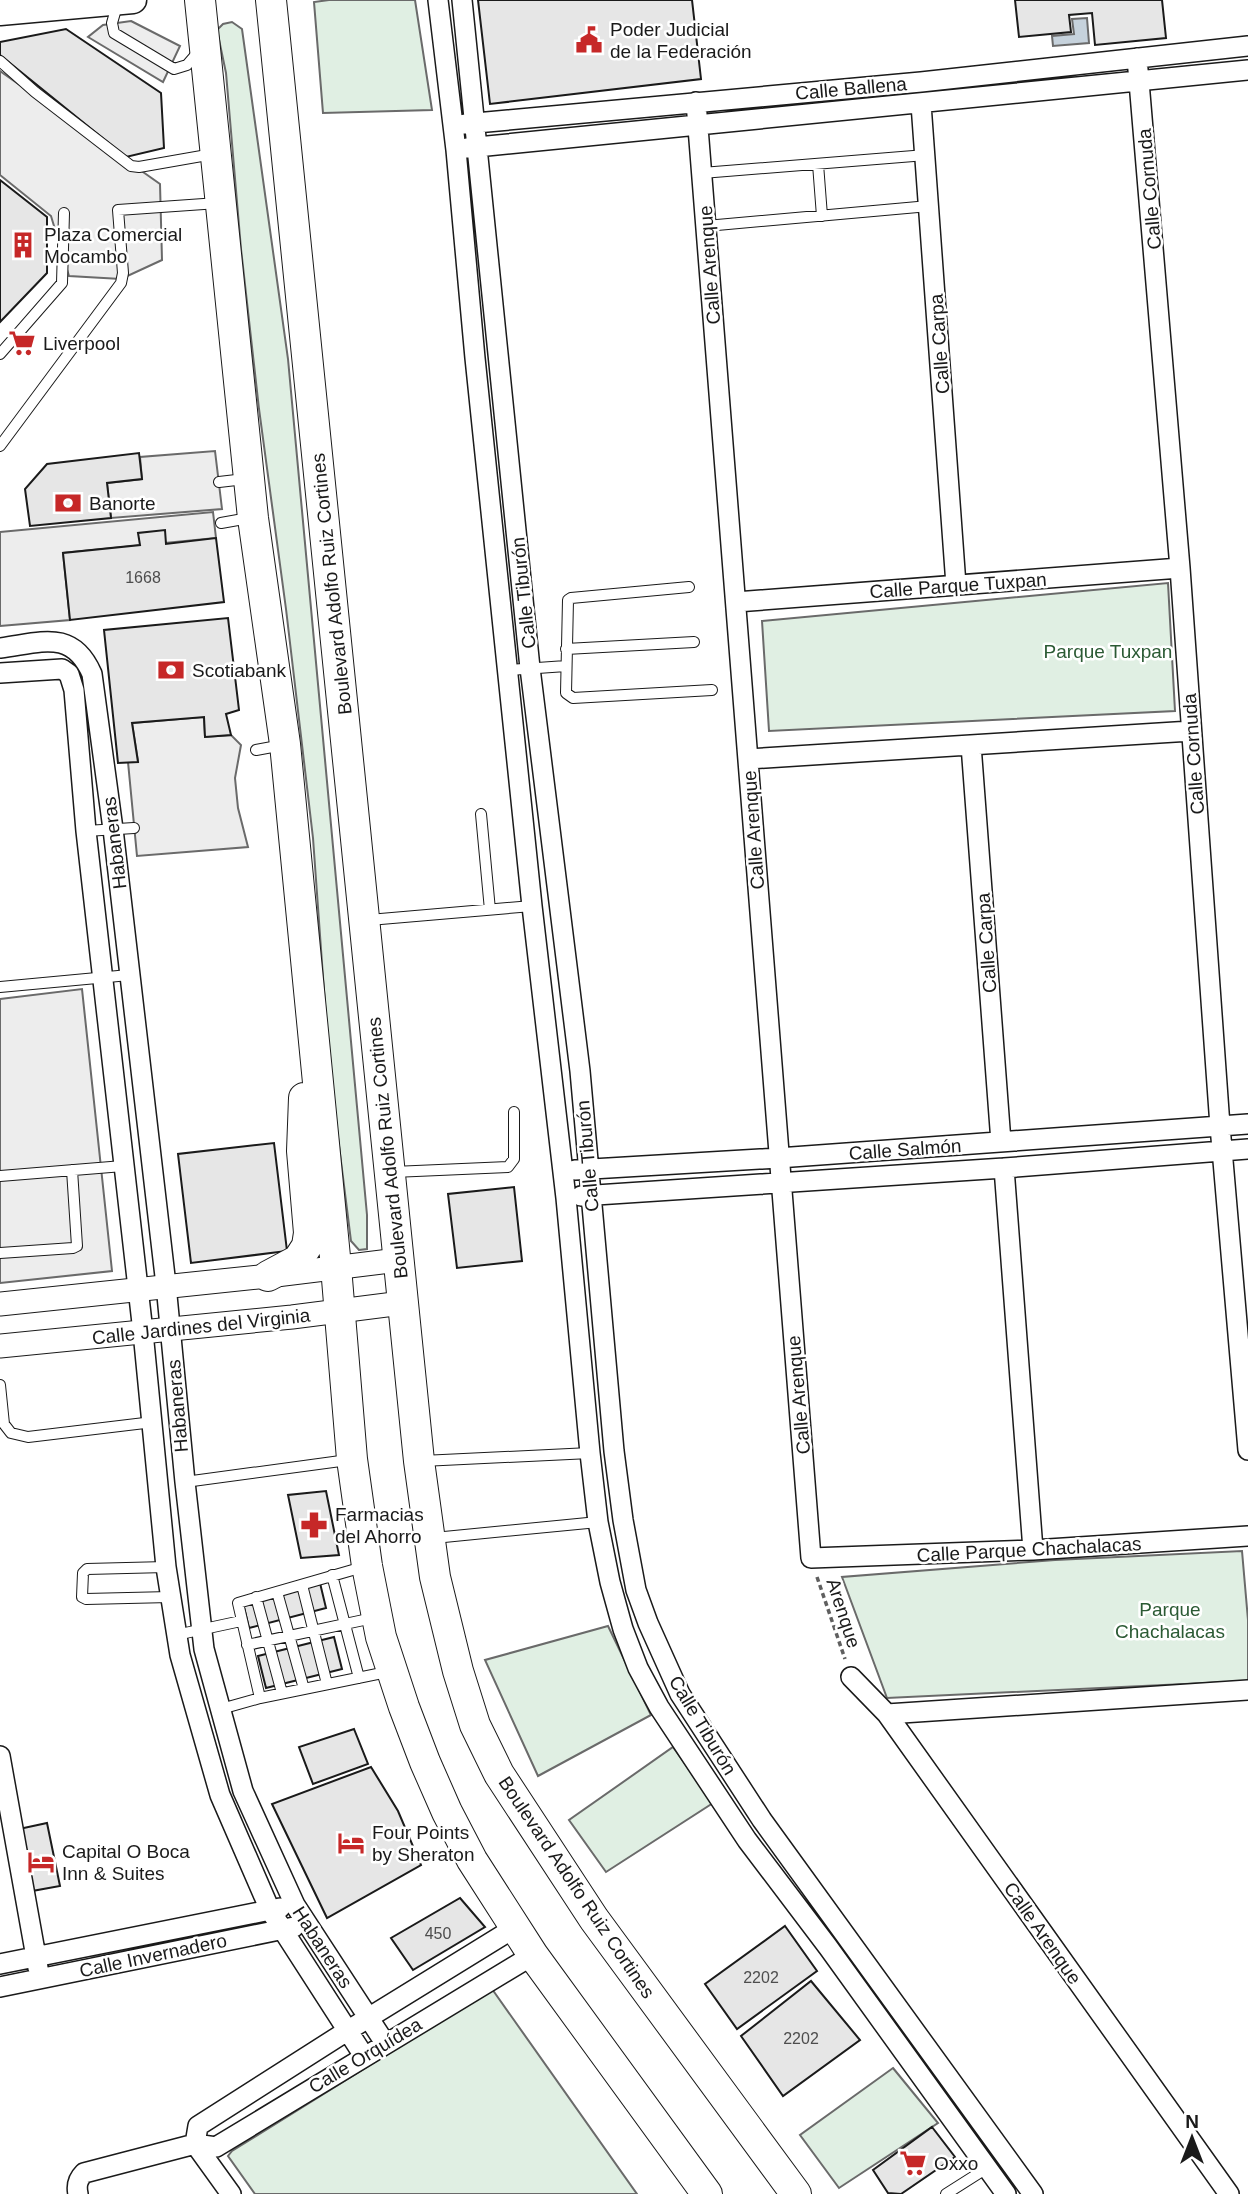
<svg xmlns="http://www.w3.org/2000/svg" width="1248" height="2194" font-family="Helvetica,sans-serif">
<rect width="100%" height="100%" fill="#fff"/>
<!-- green -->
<path fill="#e0efe3" stroke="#6a6a6a" stroke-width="2" d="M 329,0 L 415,0 L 432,110 L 323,113 L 314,2 Z
M 232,22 L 242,29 L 288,359 L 367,1215 L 367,1249 L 359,1250 L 351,1241 L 330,1074 L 313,838 L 286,609 L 259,409 L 241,249 L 226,73 L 217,30 L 223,24 Z
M 1168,583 L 1175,711 L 769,731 L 762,621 Z
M 1242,1551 L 1248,1620 L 1248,1681 L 887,1698 L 842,1577 L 1055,1560 Z
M 608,1626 L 651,1715 L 538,1776 L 485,1660 Z
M 673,1747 L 713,1803 L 606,1872 L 569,1820 Z
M 492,1989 L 637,2194 L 255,2194 L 228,2156 L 232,2151 Z
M 893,2068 L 938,2123 L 839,2188 L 800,2135 Z"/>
<!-- parking -->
<path fill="#ededed" stroke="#6a6a6a" stroke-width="2" d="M 131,21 L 180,46 L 163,82 L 88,37 L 103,25 Z
M 0,71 L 160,184 L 162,260 L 121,279 L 69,276 L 51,216 L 0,175 Z
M 215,451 L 222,509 L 111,518 L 107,483 L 142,479 L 140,457 Z
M 213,512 L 216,538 L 63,553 L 70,620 L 0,626 L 0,532 Z
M 204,717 L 205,737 L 231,735 L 241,745 L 235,778 L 238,808 L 248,847 L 137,856 L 128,762 L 138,761 L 132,723 Z
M 82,989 L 112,1271 L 0,1283 L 0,999 Z"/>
<!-- water -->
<path fill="#c6d2dc" stroke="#6a6a6a" stroke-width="2" d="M 1087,18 L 1089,43 L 1053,46 L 1052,36 L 1074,34 L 1072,19 Z"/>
<!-- building -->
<path fill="#e6e6e6" stroke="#1a1a1a" stroke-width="2" d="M 478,0 L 692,0 L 701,79 L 490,104 Z
M 1015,0 L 1162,0 L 1166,38 L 1095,45 L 1092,13 L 1069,15 L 1071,32 L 1019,37 Z
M 66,29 L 161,93 L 164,148 L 126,157 L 0,55 L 0,42 Z
M 0,180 L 47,217 L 47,273 L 0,322 Z
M 139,453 L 142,479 L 107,483 L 111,518 L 30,526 L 25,489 L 47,464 Z
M 165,530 L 166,544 L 216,538 L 224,602 L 70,620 L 63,553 L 140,545 L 138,533 Z
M 228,618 L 239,710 L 226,714 L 231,735 L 205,737 L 204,717 L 132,723 L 138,762 L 118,763 L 104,630 Z
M 274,1143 L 287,1251 L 191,1263 L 178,1154 Z
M 514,1187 L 522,1261 L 457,1268 L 448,1194 Z
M 326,1491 L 339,1555 L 301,1558 L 288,1495 Z
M 320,1583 L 326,1608 L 249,1628 L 243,1603 Z
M 334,1637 L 342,1669 L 266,1688 L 258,1656 Z
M 354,1729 L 368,1764 L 313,1784 L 299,1747 Z
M 371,1767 L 398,1811 L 421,1865 L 327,1918 L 272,1804 Z
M 47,1823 L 60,1886 L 32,1891 L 19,1829 Z
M 460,1898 L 485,1927 L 413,1970 L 391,1938 Z
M 785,1926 L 817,1971 L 737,2029 L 705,1984 Z
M 811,1981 L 860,2040 L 783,2096 L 741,2036 Z
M 932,2127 L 955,2157 L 901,2194 L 888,2193 L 873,2170 Z"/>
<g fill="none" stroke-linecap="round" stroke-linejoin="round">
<!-- service casing -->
<g stroke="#1a1a1a" stroke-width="12">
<path id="service" d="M 118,2 L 112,23 L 114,33 L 174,69 L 187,65 L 200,50
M 0,61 L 35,92 L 131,166 L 139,167 L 213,154
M 818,164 L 822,216
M 702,173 L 926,155
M 706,226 L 929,206
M 0,354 L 62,283 L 64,213
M 0,446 L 121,283 L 123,273 L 118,210 L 218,203
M 219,482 L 245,479
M 221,523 L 249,518
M 689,587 L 571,598 L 568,600 L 566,693 L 573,698 L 712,690
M 566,649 L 694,642
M 509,670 L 566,666
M 256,750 L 283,745
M 481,814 L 490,910
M 86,831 L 134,828
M 369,920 L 532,906
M 0,987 L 129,975
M 393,1172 L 508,1167 L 514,1159 L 514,1112
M 0,1176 L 123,1166
M 0,1253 L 73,1248 L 77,1246 L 72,1170
M 0,1385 L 4,1424 L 11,1433 L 28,1437 L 153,1422
M 422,1461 L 590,1453
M 185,1482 L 348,1460
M 434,1538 L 598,1522
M 166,1567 L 87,1569 L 83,1573 L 82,1597 L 86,1599 L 170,1597
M 332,1575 L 359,1678
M 302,1585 L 327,1684
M 277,1592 L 304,1689
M 256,1597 L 282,1693
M 176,1635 L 241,1621
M 247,1645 L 373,1618
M 260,1698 L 238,1603 L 363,1567
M 221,1709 L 260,1698 L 387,1672
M 946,2194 L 987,2168"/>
</g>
<!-- minor casing -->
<g stroke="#1a1a1a" stroke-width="22">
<path id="minor" d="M 438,0 L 456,150 L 475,358 L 532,906 L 566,1198 L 590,1453 L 598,1522 L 610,1582 L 623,1629 L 638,1668 L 659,1707 L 747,1840 L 828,1947 L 1006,2194
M 462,0 L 530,668 L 580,1071 L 614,1451 L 623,1520 L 636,1590 L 648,1623 L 680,1694 L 762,1820 L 1033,2194
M 1137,58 L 1180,568 L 1220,1126 L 1248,1450
M 696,102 L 811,1558 L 1033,1550 L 1248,1536
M 921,104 L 956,585
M 465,124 L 921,82 L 1248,46
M 467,148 L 1248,70
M 736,602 L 1180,568
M 0,648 C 40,643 72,628 92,674 L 113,829 L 166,1285 L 185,1482 L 204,1649 L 243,1791 L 295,1905 L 385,2043
M 0,673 L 62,669 L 69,674 L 74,690 L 86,831 L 143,1332 L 166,1567 L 180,1655 L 220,1795 L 270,1910 L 364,2056
M 971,745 L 1001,1142
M 748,759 L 1191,731
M 1004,1168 L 1033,1550
M 575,1170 L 778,1158 L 1248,1124
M 581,1196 L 1004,1168 L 1248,1149
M 851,1677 L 887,1714 L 1229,2194
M 887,1714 L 1248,1690
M 0,1756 L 38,1968
M 0,1964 L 280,1908
M 0,1987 L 294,1927
M 195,2144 L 198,2126 L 347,2031 L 514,1928
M 195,2144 L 231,2194
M 78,2194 C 76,2185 78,2179 84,2173 L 195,2144 L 216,2147 L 533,1955"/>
</g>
<!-- tertiary casing -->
<g stroke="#1a1a1a" stroke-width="25">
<path id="tertiary" d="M 0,1304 L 268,1276 L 398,1260
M 0,1346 L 292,1317 L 402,1303"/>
</g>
<!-- secondary casing -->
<g stroke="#1a1a1a" stroke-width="29">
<path id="secondary" d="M 0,12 L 133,0"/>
</g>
<!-- primary casing -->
<g stroke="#1a1a1a" stroke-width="32">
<path id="primary" d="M 200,0 L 253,518 L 285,744 L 336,1267 L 352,1459 L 367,1566 L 381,1637 L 404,1707 L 425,1762 L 447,1812 L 472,1860 L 533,1955 L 707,2194
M 271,0 L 419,1461 L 435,1577 L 458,1671 L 475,1725 L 499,1774 L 594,1919 L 796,2194
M 268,1276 L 298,1260 L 307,1246 L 309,1233 L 302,1151 L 304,1098"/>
</g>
<!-- path -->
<path stroke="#5f5f5f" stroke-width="3.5" stroke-dasharray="5 3.5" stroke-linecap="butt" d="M 817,1577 L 845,1659"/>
<!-- service -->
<use href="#service" stroke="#fff" stroke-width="10"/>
<!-- minor -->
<use href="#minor" stroke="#fff" stroke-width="19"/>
<!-- tertiary -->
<use href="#tertiary" stroke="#fff" stroke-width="23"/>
<!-- secondary -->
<use href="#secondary" stroke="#fff" stroke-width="26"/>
<!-- primary -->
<use href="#primary" stroke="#fff" stroke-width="30"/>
</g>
<!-- icons -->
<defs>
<g id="civic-bare" transform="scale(2.1)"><path d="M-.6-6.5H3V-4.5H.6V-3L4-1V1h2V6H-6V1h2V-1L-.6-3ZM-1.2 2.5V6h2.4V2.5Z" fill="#c62828" stroke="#fff" stroke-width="2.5" paint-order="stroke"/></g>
<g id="building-bare" transform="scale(2.1)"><path d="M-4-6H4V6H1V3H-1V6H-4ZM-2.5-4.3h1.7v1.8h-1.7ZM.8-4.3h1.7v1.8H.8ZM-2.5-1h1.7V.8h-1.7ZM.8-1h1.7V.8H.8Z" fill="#c62828" stroke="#fff" stroke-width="2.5" paint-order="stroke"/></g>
<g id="supermarket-bare" transform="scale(2.1)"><path d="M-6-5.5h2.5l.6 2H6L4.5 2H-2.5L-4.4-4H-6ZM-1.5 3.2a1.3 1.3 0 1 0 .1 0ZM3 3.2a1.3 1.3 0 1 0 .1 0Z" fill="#c62828" stroke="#fff" stroke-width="2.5" paint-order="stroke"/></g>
<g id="bank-bare" transform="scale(2.1)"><path d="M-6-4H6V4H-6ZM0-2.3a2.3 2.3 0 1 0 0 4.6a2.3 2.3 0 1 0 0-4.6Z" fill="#c62828" stroke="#fff" stroke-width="2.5" paint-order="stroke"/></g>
<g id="pharmacy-bare" transform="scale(2.1)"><path d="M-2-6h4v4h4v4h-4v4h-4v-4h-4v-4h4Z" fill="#c62828" stroke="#fff" stroke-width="2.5" paint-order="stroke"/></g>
<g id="hotel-bare" transform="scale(2.1)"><path d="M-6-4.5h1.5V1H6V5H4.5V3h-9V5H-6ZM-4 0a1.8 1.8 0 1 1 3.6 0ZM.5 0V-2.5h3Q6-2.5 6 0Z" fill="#c62828" stroke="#fff" stroke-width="2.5" paint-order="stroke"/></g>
</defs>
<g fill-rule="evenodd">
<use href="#civic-bare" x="589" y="40"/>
<use href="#building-bare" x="23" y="245"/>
<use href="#supermarket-bare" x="22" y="343"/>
<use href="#bank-bare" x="68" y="503"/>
<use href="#bank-bare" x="171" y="670"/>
<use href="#pharmacy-bare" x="314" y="1525"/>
<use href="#hotel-bare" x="351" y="1843"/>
<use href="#hotel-bare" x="41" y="1862"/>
<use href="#supermarket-bare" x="913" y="2163"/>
</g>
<g text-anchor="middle" stroke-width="5" stroke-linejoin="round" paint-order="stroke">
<!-- number labels -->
<g font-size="16" fill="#4d4d4d">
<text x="143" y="583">1668</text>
<text x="438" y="1939">450</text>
<text x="761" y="1983">2202</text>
<text x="801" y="2044">2202</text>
</g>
<!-- poi labels -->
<g font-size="19" fill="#1a1a1a" stroke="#fff" text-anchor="start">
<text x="610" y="36">Poder Judicial<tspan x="610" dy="22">de la Federación</tspan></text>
<text x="44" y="241">Plaza Comercial<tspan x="44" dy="22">Mocambo</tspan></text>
<text x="43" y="350">Liverpool</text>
<text x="89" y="510">Banorte</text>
<text x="192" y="677">Scotiabank</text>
<text x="335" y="1521">Farmacias<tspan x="335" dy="22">del Ahorro</tspan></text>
<text x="372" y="1839">Four Points<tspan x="372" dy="22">by Sheraton</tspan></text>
<text x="62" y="1858">Capital O Boca<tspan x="62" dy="22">Inn &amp; Suites</tspan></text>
<text x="934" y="2170">Oxxo</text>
</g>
<!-- street labels -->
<g font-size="19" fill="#1a1a1a" stroke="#fff">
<text transform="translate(851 88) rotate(-5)" y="7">Calle Ballena</text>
<text transform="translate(1149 189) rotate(-95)" y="7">Calle Cornuda</text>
<text transform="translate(709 265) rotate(-94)" y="7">Calle Arenque</text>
<text transform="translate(939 344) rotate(-94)" y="7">Calle Carpa</text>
<text transform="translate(331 584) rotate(-96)" y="7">Boulevard Adolfo Ruiz Cortines</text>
<text transform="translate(958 585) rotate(-4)" y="7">Calle Parque Tuxpan</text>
<text transform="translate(523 593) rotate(-96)" y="7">Calle Tiburón</text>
<text transform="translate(1193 754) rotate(-94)" y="7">Calle Cornuda</text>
<text transform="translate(753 830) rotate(-94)" y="7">Calle Arenque</text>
<text transform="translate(114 843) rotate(-97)" y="7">Habaneras</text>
<text transform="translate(986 943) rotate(-94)" y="7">Calle Carpa</text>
<text transform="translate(387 1148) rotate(-96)" y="7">Boulevard Adolfo Ruiz Cortines</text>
<text transform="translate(905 1149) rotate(-4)" y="7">Calle Salmón</text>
<text transform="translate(587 1156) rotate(-95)" y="7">Calle Tiburón</text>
<text transform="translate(201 1326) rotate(-6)" y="7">Calle Jardines del Virginia</text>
<text transform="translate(798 1395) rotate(-95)" y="7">Calle Arenque</text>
<text transform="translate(177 1406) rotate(-95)" y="7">Habaneras</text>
<text transform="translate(1029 1549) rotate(-3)" y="7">Calle Parque Chachalacas</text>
<text transform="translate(844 1613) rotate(72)" y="7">Arenque</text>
<text transform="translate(703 1725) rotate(59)" y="7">Calle Tiburón</text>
<text transform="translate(577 1887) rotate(56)" y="7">Boulevard Adolfo Ruiz Cortines</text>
<text transform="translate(1043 1933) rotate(55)" y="7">Calle Arenque</text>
<text transform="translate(323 1947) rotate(57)" y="7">Habaneras</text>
<text transform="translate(153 1955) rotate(-12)" y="7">Calle Invernadero</text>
<text transform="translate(365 2055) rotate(-31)" y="7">Calle Orquídea</text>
</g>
<!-- park labels -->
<g font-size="19" fill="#2b5a34" stroke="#fff">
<text x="1108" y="658">Parque Tuxpan</text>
<text x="1170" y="1616">Parque<tspan x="1170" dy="22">Chachalacas</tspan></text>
</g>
</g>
<!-- north arrow -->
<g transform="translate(1192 2138)" stroke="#ffffff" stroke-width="5" paint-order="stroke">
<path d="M0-5L12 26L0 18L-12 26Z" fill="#1a1a1a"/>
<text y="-10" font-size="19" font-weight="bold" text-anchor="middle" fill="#1a1a1a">N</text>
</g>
</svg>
